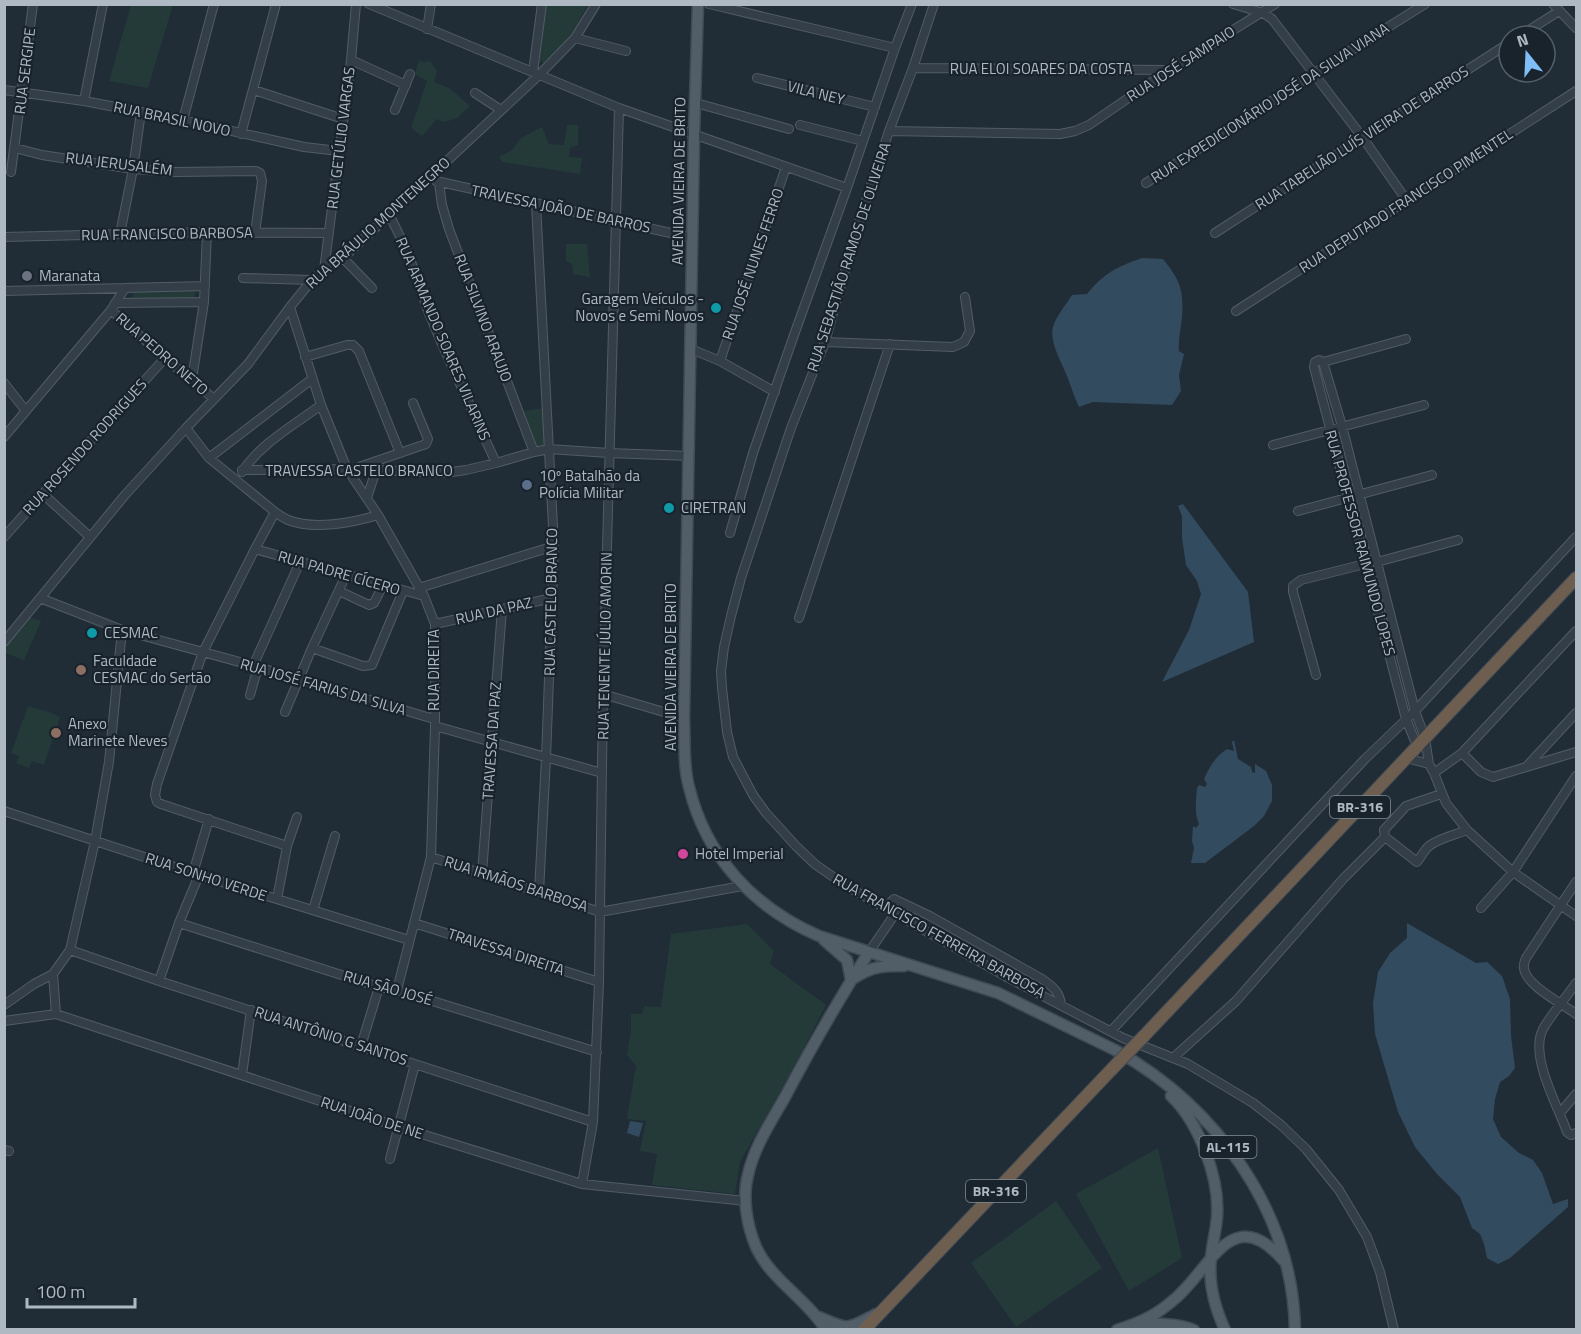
<svg xmlns="http://www.w3.org/2000/svg" width="1581" height="1334" font-family="'Titillium Web',sans-serif">
<rect width="100%" height="100%" fill="#202d37"/>
<!-- green -->
<path fill="#233a39" d="M 131,5 L 173,5 L 148,88 L 109,81 Z
M 546,5 L 588,5 L 567,42 L 544,63 L 539,61 Z
M 419,60 L 424,62 L 430,61 L 437,71 L 434,82 L 449,88 L 470,106 L 457,118 L 444,122 L 437,119 L 422,136 L 411,128 L 427,81 L 415,74 Z
M 567,125 L 578,125 L 578,145 L 570,148 L 569,157 L 582,158 L 580,174 L 502,162 L 499,157 L 512,150 L 521,138 L 542,127 L 549,144 L 564,145 Z
M 566,244 L 587,244 L 590,277 L 573,274 L 572,264 L 566,261 Z
M 196,290 L 194,300 L 132,301 L 133,291 Z
M 544,408 L 546,444 L 537,447 L 524,411 Z
M 29,617 L 41,621 L 24,660 L 5,653 L 4,650 Z
M 28,706 L 52,713 L 60,717 L 44,765 L 32,761 L 29,768 L 16,763 L 19,756 L 11,753 Z
M 747,924 L 774,951 L 770,964 L 826,1005 L 792,1071 L 740,1162 L 735,1194 L 652,1185 L 657,1154 L 640,1151 L 646,1121 L 627,1119 L 636,1066 L 627,1055 L 631,1031 L 631,1014 L 642,1014 L 644,1006 L 661,1007 L 671,934 Z
M 1158,1148 L 1182,1258 L 1129,1291 L 1076,1194 Z
M 1056,1201 L 1102,1268 L 1016,1327 L 971,1263 Z"/>
<!-- water -->
<path fill="#334b5f" d="M 1142,258 L 1163,259 C 1180,280 1184,290 1182,317 C 1181,329 1178,339 1179,351 L 1184,354 L 1179,375 L 1181,391 L 1172,405 L 1093,402 L 1079,407 C 1074,397 1071,386 1067,376 C 1062,363 1049,342 1053,327 C 1056,316 1066,305 1072,295 L 1087,294 C 1104,273 1117,267 1142,258 Z
M 1183,504 L 1248,592 L 1254,642 L 1162,682 L 1189,630 L 1201,594 L 1197,581 L 1186,565 L 1182,538 L 1182,516 L 1178,506 Z
M 1234,740 L 1238,759 L 1251,767 L 1252,772 L 1255,773 L 1255,764 L 1266,771 L 1272,785 L 1272,801 L 1264,816 L 1254,826 L 1205,863 L 1191,863 L 1194,848 L 1192,841 L 1193,826 L 1196,828 L 1199,824 C 1194,813 1196,801 1197,788 L 1199,785 L 1205,787 L 1207,784 L 1204,779 C 1210,766 1215,757 1227,749 L 1234,751 L 1232,742 Z
M 1407,923 L 1476,963 L 1487,962 L 1502,976 L 1510,999 L 1511,1036 L 1515,1068 L 1509,1076 L 1500,1082 L 1495,1099 L 1493,1119 L 1501,1137 L 1519,1153 L 1533,1160 L 1542,1173 L 1553,1204 L 1568,1199 L 1568,1207 L 1510,1258 L 1498,1264 L 1487,1258 L 1484,1244 L 1480,1234 L 1472,1228 L 1460,1197 L 1437,1174 L 1415,1147 L 1398,1112 L 1375,1034 L 1373,1003 L 1378,972 L 1390,953 L 1407,938 Z
M 630,1121 L 643,1123 L 639,1137 L 627,1133 Z"/>
<g fill="none" stroke-linecap="round" stroke-linejoin="round">
<!-- minor casing -->
<g stroke="#515c65" stroke-width="10">
<path id="minor" d="M 369,4 L 619,108 L 847,188
M 709,4 L 895,48
M 934,4 L 913,68 L 889,131 L 857,228 L 825,342 L 791,428 L 741,578 L 731,616 L 724,647 L 721,671 L 722,688 L 727,732 L 733,757 L 753,795 L 766,813 L 796,846 L 816,865 L 848,887 L 1005,976 L 1123,1038 L 1188,1064 L 1253,1103 L 1281,1125 L 1306,1149 L 1339,1190 L 1367,1237 L 1380,1272 L 1394,1330
M 1233,4 L 1263,13 L 1272,19 L 1363,138 L 1407,201
M 1553,4 L 1576,28
M 427,29 L 431,4
M 1520,36 L 1559,11
M 575,38 L 626,51
M 351,60 L 406,85
M 913,68 L 1167,70
M 533,72 L 542,4
M 757,78 L 875,107
M 4,90 L 84,101 L 183,120 L 304,147 L 339,151
M 254,90 L 343,119
M 475,93 L 501,110
M 84,101 L 103,4
M 696,103 L 789,129
M 395,110 L 410,74
M 183,120 L 214,4
M 800,125 L 863,141
M 889,131 L 1060,134 L 1075,131 L 1089,125 L 1169,70 L 1275,4
M 241,134 L 276,4
M 15,148 L 42,155 L 133,169 L 175,172 L 256,171 L 260,173 L 262,181 L 255,233
M 11,172 L 33,4
M 436,181 L 693,238
M 439,183 L 442,205 L 449,229 L 534,452
M 1146,183 L 1313,74 L 1425,4
M 536,204 L 554,546 L 546,758 L 539,892
M 389,214 L 408,253 L 427,308 L 441,342 L 496,463
M 1215,233 L 1509,43
M 120,234 L 133,169 L 141,112
M 4,237 L 207,232 L 329,233
M 343,258 L 372,288
M 324,270 L 351,60 L 356,4
M 243,278 L 312,280
M 4,291 L 205,286
M 115,303 L 204,302
M 290,307 L 321,405 L 347,469 L 378,515 L 424,596 L 435,624 L 435,726 L 431,857 L 397,990
M 111,310 L 165,358 L 214,399
M 1236,311 L 1576,91
M 1406,339 L 1323,362 L 1319,360 L 1315,362 L 1314,367 L 1406,719 L 1417,746
M 825,342 L 953,347 L 964,342 L 970,331 L 965,297
M 691,349 L 720,361 L 775,392
M 305,357 L 347,345 L 353,345 L 359,351 L 400,453
M 720,361 L 786,167
M 1323,362 L 1342,426 L 1415,711 L 1425,738 L 1429,764
M 192,379 L 204,302 L 207,232
M 4,383 L 26,411
M 186,428 L 209,458 L 275,512 C 279,515 284,518 288,520 C 314,530 352,523 378,515
M 4,437 L 111,310 L 125,288
M 1273,445 L 1424,405
M 209,458 L 312,379
M 359,467 L 426,444 L 428,439 L 413,403
M 242,470 L 356,469 L 445,473 L 466,470 L 496,463 L 534,452 L 549,449 L 609,453 L 690,456
M 242,472 C 260,444 294,425 321,405
M 43,494 L 90,537
M 367,498 L 376,470
M 1298,511 L 1432,475
M 275,512 L 255,549 L 203,652 L 157,784 L 155,795 L 157,802 L 161,804 L 287,846
M 730,533 L 753,453 L 794,335 L 847,188 L 895,48 L 912,4
M 4,537 L 165,358
M 255,549 L 424,596
M 1377,562 L 1458,540
M 419,588 L 554,546
M 339,591 L 369,605 L 374,603 L 383,585
M 40,598 L 122,630 L 258,667 L 434,719
M 799,618 L 890,344
M 435,624 L 552,598
M 4,642 L 125,495 L 186,428 L 248,364 L 290,307 L 312,280 L 324,270 L 343,258 L 539,75 L 575,38 L 596,4
M 312,648 L 363,666 L 372,665 L 403,591
M 253,666 L 300,562
M 1316,675 L 1293,592 L 1293,586 L 1301,580 L 1365,564
M 603,694 L 684,718
M 250,695 L 258,667
M 285,712 L 312,648 L 346,575
M 435,726 L 602,773
M 1462,753 L 1481,772 L 1493,777 L 1576,752
M 1406,758 L 1429,764 L 1434,773 L 1446,803 L 1467,830 L 1513,872 L 1576,916
M 1528,765 L 1576,713
M 1434,773 L 1462,753 L 1576,631
M 4,811 L 193,873 L 409,940
M 1385,837 L 1417,862 C 1421,857 1425,849 1429,846 C 1439,838 1455,835 1467,830
M 431,857 L 600,912 L 742,886
M 193,873 L 209,819
M 482,873 L 502,609
M 1576,882 L 1526,958 C 1525,961 1523,964 1524,968 C 1525,985 1563,1004 1576,1014
M 277,899 L 287,846 L 297,817
M 885,908 L 894,899 L 930,916 L 1042,979 C 1052,986 1060,992 1061,1005
M 1481,908 L 1513,872 L 1576,776
M 313,910 L 335,836
M 179,923 L 379,987 L 397,990 L 597,1052
M 414,923 L 599,982
M 70,950 L 159,981 L 593,1122
M 869,952 L 895,914
M 159,981 L 179,923 L 199,875
M 1576,983 C 1566,998 1552,1013 1543,1029 C 1529,1056 1558,1106 1567,1132 L 1571,1135 L 1576,1133
M 4,1005 L 34,984 L 53,974
M 56,1014 L 53,974 L 70,950 L 95,841 L 109,762 L 122,630
M 4,1021 L 56,1014 L 399,1127 L 582,1184 L 746,1201
M 1111,1031 L 1314,813 L 1365,759 L 1415,711 L 1576,537
M 361,1046 L 379,987
M 1173,1058 L 1236,1001 L 1343,879 L 1385,837 L 1384,830 L 1406,806 L 1441,794
M 242,1075 L 251,1010
M 1560,1113 L 1576,1094
M 4,1150 L 9,1151
M 390,1159 L 415,1064
M 582,1184 L 593,1122 L 599,982 L 603,694 L 619,108"/>
</g>
<!-- major casing -->
<g stroke="#404a54" stroke-width="13">
<path id="major" d="M 698,4 L 694,135 L 684,718 C 685,741 683,765 689,787 C 706,857 754,908 819,936 L 998,993 L 1115,1050 C 1216,1106 1293,1212 1295,1330
M 824,940 L 847,960 L 851,980
M 854,978 C 872,966 883,966 904,966
M 1171,1096 C 1199,1122 1220,1179 1217,1217 C 1216,1231 1212,1244 1211,1258 C 1208,1283 1215,1308 1225,1330
M 819,1317 C 850,1331 847,1329 876,1314
M 1139,1323 C 1157,1324 1177,1323 1194,1330
M 826,1330 C 807,1299 771,1280 756,1247 C 747,1226 742,1197 748,1175 C 754,1147 771,1122 785,1097 C 811,1048 839,999 869,952
M 1117,1330 C 1142,1322 1157,1315 1177,1297 C 1211,1267 1233,1202 1283,1260"/>
</g>
<!-- highway casing -->
<g stroke="#3e4952" stroke-width="14">
<path id="highway" d="M 1144,1036 L 1576,578
M 864,1330 L 1111,1070"/>
</g>
<!-- minor -->
<use href="#minor" stroke="#333e48" stroke-width="8"/>
<!-- major -->
<use href="#major" stroke="#515e68" stroke-width="10"/>
<!-- highway -->
<use href="#highway" stroke="#6e5e50" stroke-width="12"/>
<!-- highway-bridge casing -->
<g stroke="#3e4952" stroke-width="14" stroke-linecap="butt">
<path id="highway-bridge" d="M 1111,1070 L 1144,1036"/>
</g>
<!-- highway-bridge -->
<use href="#highway-bridge" stroke="#6e5e50" stroke-width="12"/>
</g>
<!-- markers -->
<circle fill="#6b7280" stroke="#19232c" stroke-width="2" cx="27" cy="276" r="6"/>
<g fill="#0f9aa8" stroke="#19232c" stroke-width="2">
<circle cx="716" cy="308" r="6"/>
<circle cx="669" cy="508" r="6"/>
<circle cx="92" cy="633" r="6"/>
</g>
<circle fill="#5c6f8a" stroke="#19232c" stroke-width="2" cx="527" cy="485" r="6"/>
<g fill="#8d6e63" stroke="#19232c" stroke-width="2">
<circle cx="81" cy="670" r="6"/>
<circle cx="56" cy="733" r="6"/>
</g>
<circle fill="#d1479c" stroke="#19232c" stroke-width="2" cx="683" cy="854" r="6"/>
<g text-anchor="middle" stroke-width="4.5" stroke-linejoin="round" paint-order="stroke">
<!-- shield labels -->
<g fill="#19232c" stroke="#818c96" stroke-width="1.5">
<rect x="1330" y="796" width="60" height="22" rx="4.5"/>
<rect x="1199.5" y="1136" width="57" height="22" rx="4.5"/>
<rect x="966" y="1180" width="60" height="22" rx="4.5"/>
</g>
<g font-size="14" font-weight="bold" fill="#aeb9c4">
<text x="1360" y="812">BR-316</text>
<text x="1228" y="1152">AL-115</text>
<text x="996" y="1196">BR-316</text>
</g>
<!-- street labels -->
<g font-size="15" fill="#aeb9c4" stroke="#19232c">
<text transform="translate(1181 64) rotate(-33)" y="5">RUA JOSÉ SAMPAIO</text>
<text x="1041" y="74">RUA ELOI SOARES DA COSTA</text>
<text transform="translate(25 71) rotate(-83)" y="5">RUA SERGIPE</text>
<text transform="translate(816 93) rotate(14)" y="5">VILA NEY</text>
<text transform="translate(1270 103) rotate(-33)" y="5">RUA EXPEDICIONÁRIO JOSÉ DA SILVA VIANA</text>
<text transform="translate(172 119) rotate(12)" y="5">RUA BRASIL NOVO</text>
<text transform="translate(341 138) rotate(-83)" y="5">RUA GETÚLIO VARGAS</text>
<text transform="translate(1362 138) rotate(-33)" y="5">RUA TABELIÃO LUÍS VIEIRA DE BARROS</text>
<text transform="translate(119 164) rotate(7)" y="5">RUA JERUSALÉM</text>
<text transform="translate(679 181) rotate(-89)" y="5">AVENIDA VIEIRA DE BRITO</text>
<text transform="translate(1406 201) rotate(-33)" y="5">RUA DEPUTADO FRANCISCO PIMENTEL</text>
<text transform="translate(561 209) rotate(12)" y="5">TRAVESSA JOÃO DE BARROS</text>
<text transform="translate(378 223) rotate(-42)" y="5">RUA BRÁULIO MONTENEGRO</text>
<text transform="translate(167 234) rotate(-1)" y="5">RUA FRANCISCO BARBOSA</text>
<text transform="translate(849 257) rotate(-72)" y="5">RUA SEBASTIÃO RAMOS DE OLIVEIRA</text>
<text transform="translate(753 264) rotate(-71)" y="5">RUA JOSÉ NUNES FERRO</text>
<text transform="translate(483 318) rotate(69)" y="5">RUA SILVINO ARAUJO</text>
<text transform="translate(443 339) rotate(67)" y="5">RUA ARMANDO SOARES VILARINS</text>
<text transform="translate(162 354) rotate(41)" y="5">RUA PEDRO NETO</text>
<text transform="translate(85 447) rotate(-48)" y="5">RUA ROSENDO RODRIGUES</text>
<text x="359" y="476">TRAVESSA CASTELO BRANCO</text>
<text transform="translate(1360 543) rotate(75)" y="5">RUA PROFESSOR RAIMUNDO LOPES</text>
<text transform="translate(339 573) rotate(16)" y="5">RUA PADRE CÍCERO</text>
<text transform="translate(551 602) rotate(-89)" y="5">RUA CASTELO BRANCO</text>
<text transform="translate(494 611) rotate(-13)" y="5">RUA DA PAZ</text>
<text transform="translate(605 646) rotate(-89)" y="5">RUA TENENTE JÚLIO AMORIN</text>
<text transform="translate(671 667) rotate(-90)" y="5">AVENIDA VIEIRA DE BRITO</text>
<text transform="translate(434 670) rotate(-90)" y="5">RUA DIREITA</text>
<text transform="translate(323 687) rotate(16)" y="5">RUA JOSÉ FARIAS DA SILVA</text>
<text transform="translate(492 741) rotate(-86)" y="5">TRAVESSA DA PAZ</text>
<text transform="translate(206 877) rotate(18)" y="5">RUA SONHO VERDE</text>
<text transform="translate(516 884) rotate(18)" y="5">RUA IRMÃOS BARBOSA</text>
<text transform="translate(939 936) rotate(29)" y="5">RUA FRANCISCO FERREIRA BARBOSA</text>
<text transform="translate(506 952) rotate(18)" y="5">TRAVESSA DIREITA</text>
<text transform="translate(388 988) rotate(16)" y="5">RUA SÃO JOSÉ</text>
<text transform="translate(331 1036) rotate(18)" y="5">RUA ANTÔNIO G SANTOS</text>
<text transform="translate(372 1118) rotate(18)" y="5">RUA JOÃO DE NE</text>
</g>
<!-- poi labels -->
<g font-size="15" fill="#aeb9c4" stroke="#19232c" text-anchor="start">
<text x="39" y="281">Maranata</text>
<text x="704" y="304" text-anchor="end">Garagem Veículos -<tspan x="704" dy="17">Novos e Semi Novos</tspan></text>
<text x="539" y="481">10º Batalhão da<tspan x="539" dy="17">Polícia Militar</tspan></text>
<text x="681" y="513">CIRETRAN</text>
<text x="104" y="638">CESMAC</text>
<text x="93" y="666">Faculdade<tspan x="93" dy="17">CESMAC do Sertão</tspan></text>
<text x="68" y="729">Anexo<tspan x="68" dy="17">Marinete Neves</tspan></text>
<text x="695" y="859">Hotel Imperial</text>
</g>
</g>
<!-- border -->
<rect width="1581" height="1334" fill="none" stroke="#aeb9c4" stroke-width="12"/>
<!-- north arrow -->
<g transform="translate(1527 54) rotate(342)"><circle r="28" fill="#19232c" stroke="#555f69" stroke-width="1.5"/>
<path d="M0-4.5L10 22L0 15L-10 22Z" fill="#80bef7"/>
<text y="-9" font-size="16" font-weight="bold" text-anchor="middle" fill="#aeb9c4">N</text>
</g>
<!-- scale -->
<path d="M27 1298v9h108v-9" fill="none" stroke="#aeb9c4" stroke-width="3"/>
<text x="36" y="1298" font-size="18" fill="#aeb9c4" stroke="#19232c" stroke-width="4.5" paint-order="stroke">100 m</text>
</svg>
